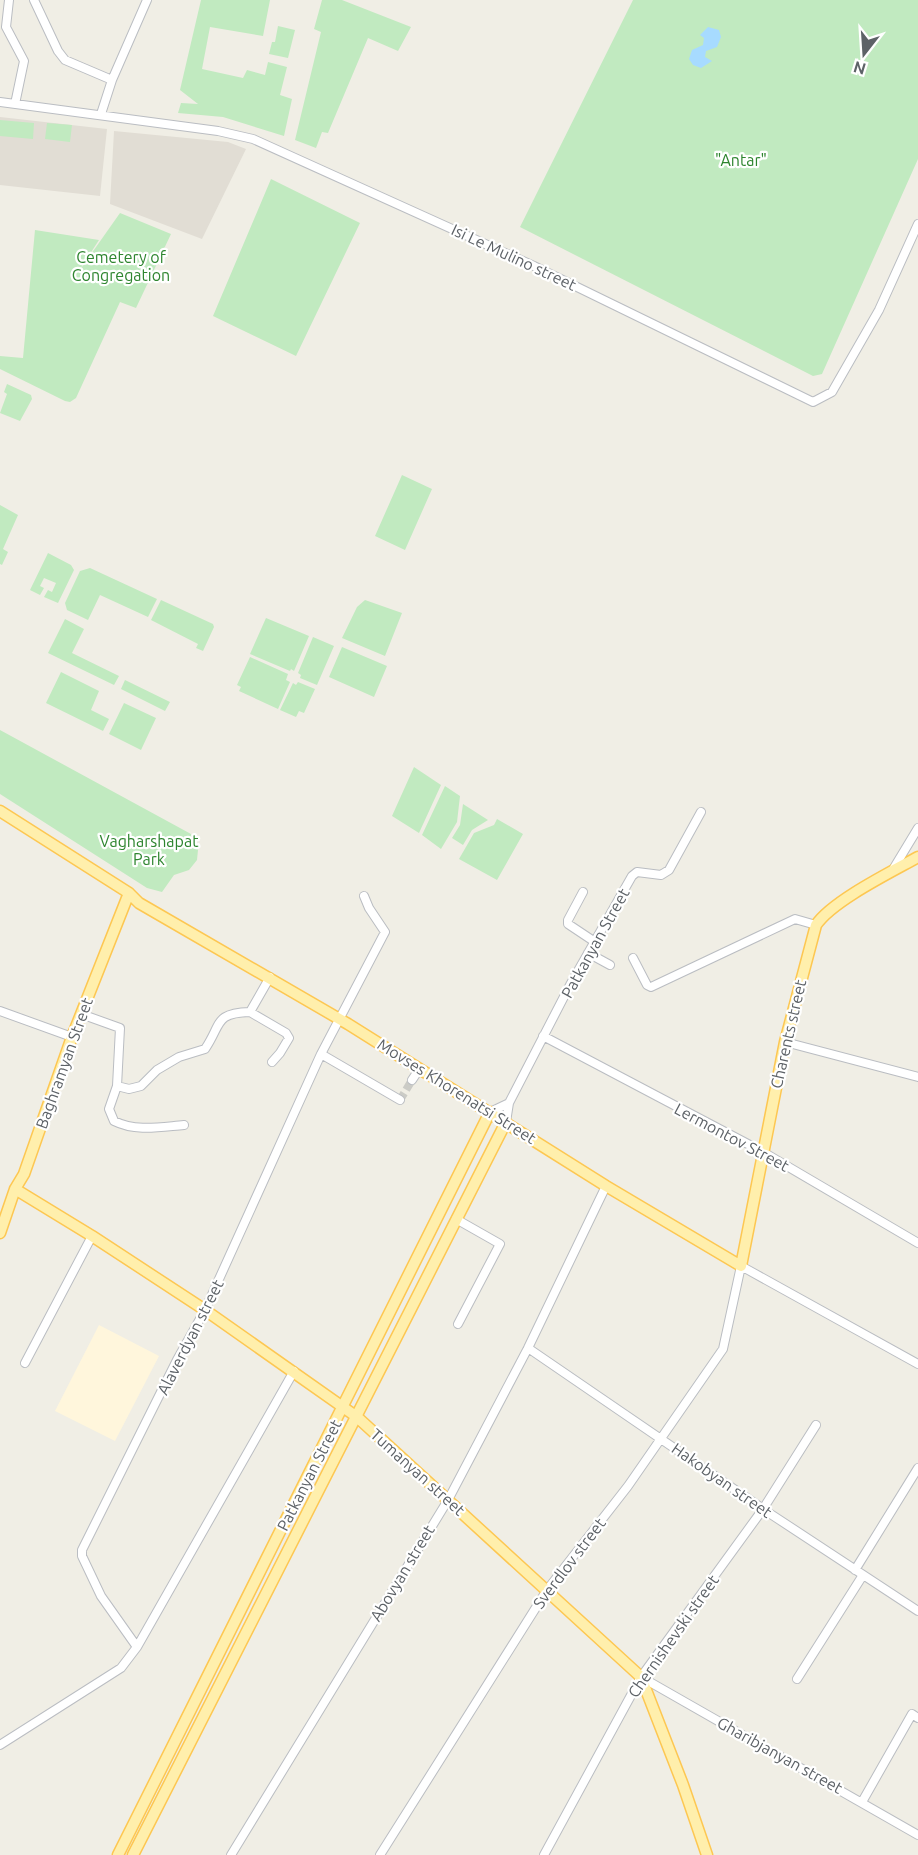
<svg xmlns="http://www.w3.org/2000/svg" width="918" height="1855" font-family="Ubuntu,sans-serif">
<rect width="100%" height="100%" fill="#f0eee5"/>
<!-- commercial -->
<path fill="#fff6dc" d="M 99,1325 L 159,1356 L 115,1441 L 55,1411 Z"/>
<!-- education -->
<path fill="#e1ddd4" d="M 0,117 L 107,129 L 100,196 L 0,185 Z
M 114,131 L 228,142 L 246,149 L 202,239 L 110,204 Z"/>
<!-- green -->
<path fill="#c1eac0" d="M 201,0 L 270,0 L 263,36 L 210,27 L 202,69 L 243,78 L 247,70 L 265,75 L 268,62 L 287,67 L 280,95 L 292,99 L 284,136 L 223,117 L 178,113 L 181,103 L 198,104 L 180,90 Z
M 322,0 L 342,0 L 411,27 L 398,51 L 368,38 L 328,133 L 322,132 L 316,148 L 295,140 L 321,32 L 314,29 Z
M 633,0 L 918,0 L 918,159 L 822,374 L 813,376 L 520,227 Z
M 278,26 L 295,30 L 288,58 L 269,54 L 272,42 L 275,42 Z
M 0,120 L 34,123 L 33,139 L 0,136 Z
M 47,123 L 72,125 L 70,142 L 45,139 Z
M 271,179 L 360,223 L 296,356 L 213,316 Z
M 120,213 L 171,234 L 136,308 L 120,302 L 76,398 L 70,402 L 65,401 L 0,369 L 0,356 L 23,358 L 35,230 L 99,240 L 77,274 Z
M 7,384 L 31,395 L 32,399 L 20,421 L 0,413 L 7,394 L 4,392 Z
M 402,475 L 432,489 L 405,550 L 375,536 Z
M 0,505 L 18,515 L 3,549 L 8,552 L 2,565 L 0,564 Z
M 48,553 L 71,565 L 74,570 L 58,603 L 44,597 L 48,590 L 52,592 L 56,583 L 44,578 L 40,586 L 44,588 L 40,595 L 30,590 Z
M 90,568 L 157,599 L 148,617 L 100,595 L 88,620 L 67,610 L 65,603 L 80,571 Z
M 161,600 L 213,624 L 214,627 L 203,651 L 196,648 L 198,644 L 151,620 Z
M 365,600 L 402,613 L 385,656 L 342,638 L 357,607 Z
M 266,618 L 309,636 L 294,671 L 291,669 L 290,671 L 250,654 Z
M 65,619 L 84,629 L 72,653 L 119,676 L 114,685 L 48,653 Z
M 313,637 L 334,646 L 317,685 L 300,678 L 301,675 L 298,673 Z
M 342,647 L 387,666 L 374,697 L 329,677 Z
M 250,657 L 288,674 L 286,680 L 290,682 L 278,709 L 239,691 L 241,687 L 237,685 Z
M 61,672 L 99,691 L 91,710 L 109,719 L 103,731 L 46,703 Z
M 125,680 L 170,702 L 165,711 L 121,689 Z
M 298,682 L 315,689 L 304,713 L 299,711 L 296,717 L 280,710 L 293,683 L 296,685 Z
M 124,703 L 156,718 L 141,750 L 109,734 Z
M 0,730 L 191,834 L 198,850 L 197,860 L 189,870 L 174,875 L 162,892 L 147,888 L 0,794 Z
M 414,767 L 441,785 L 419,833 L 392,816 Z
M 445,786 L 460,796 L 457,822 L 441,849 L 422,835 Z
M 463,804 L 488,820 L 472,830 L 463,845 L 452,838 L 460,825 Z
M 497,819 L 523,834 L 497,880 L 459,859 L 474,833 L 494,825 Z"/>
<!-- water -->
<path fill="#a7dbff" d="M 708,27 L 719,30 L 721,37 L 717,47 L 706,51 L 705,57 L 712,61 L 701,68 L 693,65 L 689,59 L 692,50 L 703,45 L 704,38 L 700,35 Z"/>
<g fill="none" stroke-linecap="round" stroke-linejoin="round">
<!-- minor-tunnel -->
<path stroke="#cbcbc6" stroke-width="8" stroke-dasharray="8 4" stroke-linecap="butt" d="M 400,1100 L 412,1080"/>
<!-- minor casing -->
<g stroke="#babdc2" stroke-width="10">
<path id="minor" d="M 9,0 L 6,27 L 24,61 L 15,104
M 34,0 L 58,51 L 65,60 L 112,80 L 101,114
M 112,80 L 147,0
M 0,102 L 218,131 L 253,139 L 534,266 L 813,402 L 832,392 L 879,310 L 918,224
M 892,871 L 918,828
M 583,892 L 568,920 L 568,924 L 595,942
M 588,953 L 610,965
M 633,958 L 647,985 L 651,987 L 795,919 L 816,925
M 0,1011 L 72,1037
M 250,1012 L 286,1033 L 289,1038 L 280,1053 L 272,1062
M 81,1014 L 120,1028 L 117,1086 L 109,1109 L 114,1121 C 136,1132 160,1127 184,1125
M 543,1036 L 763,1152 L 918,1243
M 785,1042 L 918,1077
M 321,1054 L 400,1100
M 412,1080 L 420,1068
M 117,1086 L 129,1089 L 141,1086 L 157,1070 L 179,1057 L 205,1049 C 222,1024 214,1013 250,1012 L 270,977
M 490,1112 L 509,1103
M 506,1122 L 509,1103 L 570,985 L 632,876 L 637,872 L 661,875 L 669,870 L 701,812
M 456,1219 L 500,1244 L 458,1324
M 528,1348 L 763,1509 L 918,1611
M 25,1363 L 92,1236
M 855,1570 L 918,1468
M 137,1647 L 101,1596 L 82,1556 L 82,1550 L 177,1360 L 205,1310 L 321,1054 L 385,932 L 369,908 L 364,896
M 641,1677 L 918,1835
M 797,1679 L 863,1575
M 0,1745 L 121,1668 L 137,1647 L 294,1371
M 862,1802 L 912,1714 L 918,1718
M 231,1855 L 448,1500 L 528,1348 L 606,1186
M 380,1855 L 547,1590 L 628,1486 L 723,1349 L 741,1266 L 918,1364
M 544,1855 L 641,1677 L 763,1509 L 816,1425"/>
</g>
<!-- major casing -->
<g stroke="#fdc752" stroke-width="13">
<path id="major" d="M 0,811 L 129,893 L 139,903 L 348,1024 L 606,1186 L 741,1266 L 785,1042 L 816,925 C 832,901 891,872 918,857
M 15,1189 L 92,1236 L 205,1310 L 357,1417 L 641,1677 L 683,1785 L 707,1855
M 0,1233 L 15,1189 L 24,1174 L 72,1037 L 129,893
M 118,1855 L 490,1112
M 133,1855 L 506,1122"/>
</g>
<!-- minor -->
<use href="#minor" stroke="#fff" stroke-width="8"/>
<!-- major -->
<use href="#major" stroke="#ffefac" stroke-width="10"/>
</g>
<g text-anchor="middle" stroke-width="4.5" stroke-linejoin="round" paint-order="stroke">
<!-- park labels -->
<g font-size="16" fill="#2e852f" stroke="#fff">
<text x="741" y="166">"Antar"</text>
<text x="121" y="263">Cemetery of<tspan x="121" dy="18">Congregation</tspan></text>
<text x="149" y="847">Vagharshapat<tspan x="149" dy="18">Park</tspan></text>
</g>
<!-- street labels -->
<g font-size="16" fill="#5d6267" stroke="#fff">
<text transform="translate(514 257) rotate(25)" y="6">Isi Le Mulino street</text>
<text transform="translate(595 943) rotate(-61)" y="6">Patkanyan Street</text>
<text transform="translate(788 1034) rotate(-77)" y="6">Charents street</text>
<text transform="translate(64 1063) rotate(-70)" y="6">Baghramyan Street</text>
<text transform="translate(457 1091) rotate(32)" y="6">Movses Khorenatsi Street</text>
<text transform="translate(732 1137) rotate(28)" y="6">Lermontov Street</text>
<text transform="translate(190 1337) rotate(-63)" y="6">Alaverdyan street</text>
<text transform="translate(418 1472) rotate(42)" y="6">Tumanyan street</text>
<text transform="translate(309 1475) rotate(-63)" y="6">Patkanyan Street</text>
<text transform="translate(722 1480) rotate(35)" y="6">Hakobyan street</text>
<text transform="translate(569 1563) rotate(-53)" y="6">Sverdlov street</text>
<text transform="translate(402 1573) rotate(-59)" y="6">Abovyan street</text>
<text transform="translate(673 1636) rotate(-55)" y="6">Chernishevski street</text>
<text transform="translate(780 1755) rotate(29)" y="6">Gharibjanyan street</text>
</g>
</g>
<!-- north arrow -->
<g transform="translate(864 54) rotate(197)" stroke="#ffffff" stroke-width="4.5" paint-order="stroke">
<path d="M0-4.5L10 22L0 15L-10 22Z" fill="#5d6267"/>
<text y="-9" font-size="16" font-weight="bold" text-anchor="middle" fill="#5d6267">N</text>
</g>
</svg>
